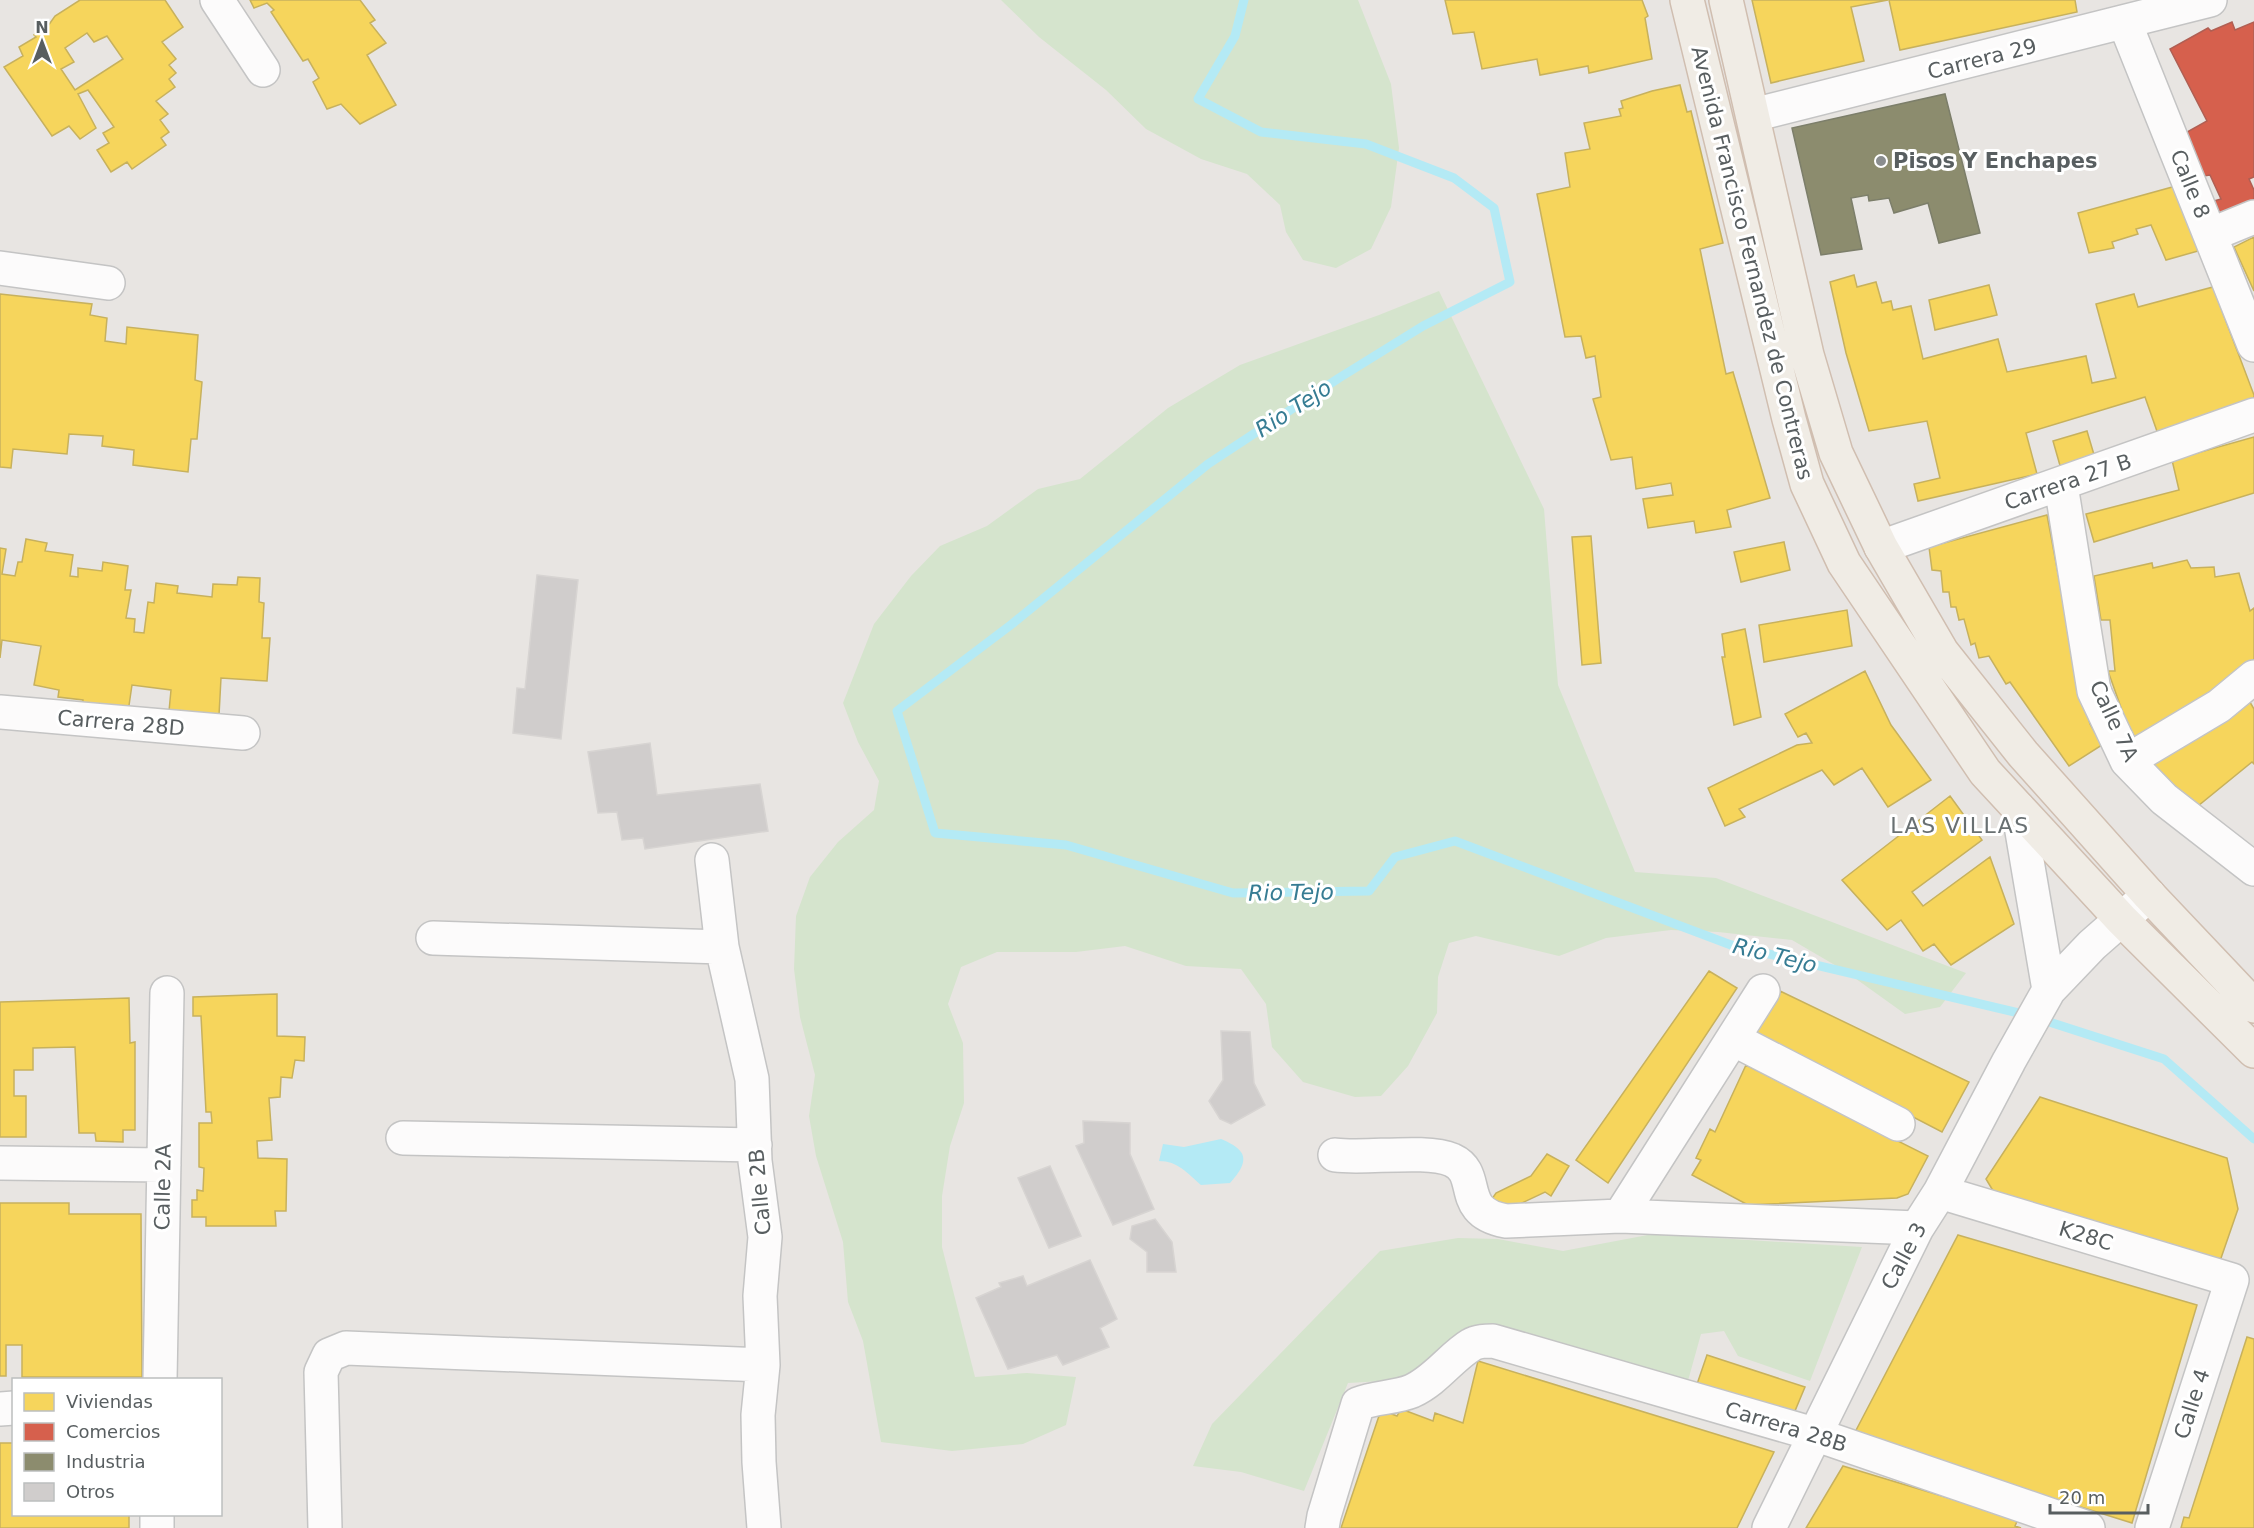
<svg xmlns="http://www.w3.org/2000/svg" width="2254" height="1528" font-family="'DejaVu Sans',sans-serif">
<rect width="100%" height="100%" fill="#e8e5e2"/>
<!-- green -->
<path fill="#d5e4cd" d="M 1001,0 L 1358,0 L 1391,84 L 1399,148 L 1391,207 L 1371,249 L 1336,268 L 1303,260 L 1286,232 L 1280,205 L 1247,174 L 1201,159 L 1146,129 L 1106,90 L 1039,37 Z
M 1439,291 L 1544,509 L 1558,685 L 1635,872 L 1716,878 L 1966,973 L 1940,1007 L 1905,1014 L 1845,971 L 1792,940 L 1718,932 L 1671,930 L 1606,938 L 1559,956 L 1476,936 L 1449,943 L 1438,977 L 1437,1013 L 1408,1066 L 1381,1096 L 1355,1097 L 1303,1082 L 1272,1047 L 1266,1004 L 1241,969 L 1186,966 L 1125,946 L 1076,952 L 997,952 L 961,967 L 948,1004 L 963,1043 L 964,1103 L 950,1146 L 942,1196 L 942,1247 L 975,1377 L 1027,1373 L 1076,1377 L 1066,1425 L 1023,1444 L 952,1451 L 881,1442 L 863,1341 L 848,1302 L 843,1242 L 816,1156 L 809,1116 L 815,1075 L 800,1017 L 794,969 L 796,916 L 810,877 L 838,842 L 874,810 L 879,781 L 858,742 L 843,703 L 874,624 L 911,576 L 940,546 L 987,526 L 1038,489 L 1080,479 L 1168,408 L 1240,365 L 1379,315 Z
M 1653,1234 L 1862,1247 L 1810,1381 L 1738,1356 L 1724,1331 L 1701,1334 L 1686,1388 L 1480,1329 L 1418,1379 L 1348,1383 L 1304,1491 L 1241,1472 L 1193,1466 L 1212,1424 L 1380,1251 L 1458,1238 L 1498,1239 L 1563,1251 Z"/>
<!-- water -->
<path fill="#b4eaf5" d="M 1221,1139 C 1248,1150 1250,1161 1230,1183 L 1201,1185 C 1187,1173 1178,1161 1159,1161 L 1163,1144 L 1184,1147 Z"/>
<!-- homes -->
<path fill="#f6d55c" stroke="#c7b15d" stroke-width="1.5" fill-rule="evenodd" d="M 80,0 L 165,0 L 183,27 L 162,42 L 176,59 L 169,65 L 176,73 L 169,79 L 175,87 L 156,101 L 168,114 L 160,120 L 169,132 L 161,138 L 166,145 L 132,169 L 127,162 L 111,172 L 97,150 L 109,143 L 103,133 L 114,127 L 88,90 L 78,94 L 96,128 L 80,139 L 69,126 L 52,136 L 4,67 L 23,56 L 19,47 L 36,37 L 34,35 L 48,26 L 55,16 ZM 87,33 L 94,42 L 107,36 L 123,59 L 75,90 L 61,69 L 74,62 L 65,48 Z
M 250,0 L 360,0 L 375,20 L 370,23 L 386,43 L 367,55 L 396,105 L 360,124 L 341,104 L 327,109 L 313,82 L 319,78 L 308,59 L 303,61 L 271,12 L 274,10 L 267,3 L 254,8 Z
M 1445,0 L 1642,0 L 1648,16 L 1645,18 L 1652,59 L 1589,73 L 1588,66 L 1540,75 L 1537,59 L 1482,69 L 1474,32 L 1453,34 Z
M 1752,0 L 1888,0 L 1851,7 L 1864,61 L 1771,83 Z
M 1889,0 L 2075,0 L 2077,12 L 1900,50 Z
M 1680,85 L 1687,112 L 1691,111 L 1723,243 L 1700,249 L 1726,374 L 1733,372 L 1770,498 L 1727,510 L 1731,527 L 1696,533 L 1694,521 L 1648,528 L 1643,499 L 1673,495 L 1671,483 L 1636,489 L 1632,457 L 1611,460 L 1593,399 L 1601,397 L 1595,356 L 1586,358 L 1581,336 L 1565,337 L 1537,194 L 1570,187 L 1565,153 L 1590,149 L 1584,123 L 1621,116 L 1619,109 L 1623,108 L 1621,101 L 1652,91 Z
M 2176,186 L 2198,251 L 2166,260 L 2151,225 L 2136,229 L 2138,234 L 2112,242 L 2114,248 L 2089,253 L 2078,213 Z
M 2254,237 L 2254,291 L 2234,247 Z
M 1854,275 L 1857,287 L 1876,282 L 1882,303 L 1891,301 L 1893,310 L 1911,306 L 1923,359 L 1998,339 L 2007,372 L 2086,356 L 2092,383 L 2116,378 L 2096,304 L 2134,294 L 2138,307 L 2213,287 L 2254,395 L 2254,404 L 2159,437 L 2145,397 L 2026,433 L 2037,474 L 1918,501 L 1914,484 L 1940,478 L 1927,421 L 1869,431 L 1846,353 L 1830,282 Z
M 1989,285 L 1997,315 L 1935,330 L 1929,300 Z
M 0,294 L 92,304 L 90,315 L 107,318 L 105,341 L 126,344 L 127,327 L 198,335 L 195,380 L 202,382 L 197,439 L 191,439 L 188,472 L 133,465 L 134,450 L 102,446 L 103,436 L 69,434 L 67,454 L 13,449 L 11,468 L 0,467 Z
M 2087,431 L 2095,458 L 2061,469 L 2053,441 Z
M 2254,437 L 2254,493 L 2094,542 L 2086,514 L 2179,490 L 2172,460 Z
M 2047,515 L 2078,679 L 2090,724 L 2102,745 L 2069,766 L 2010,682 L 2006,684 L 1989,656 L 1979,658 L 1975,643 L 1971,645 L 1964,619 L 1959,620 L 1956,607 L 1951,607 L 1949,592 L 1943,592 L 1941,571 L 1932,570 L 1929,547 Z
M 1591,536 L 1601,663 L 1582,665 L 1572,537 Z
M 26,539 L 47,543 L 45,551 L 73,555 L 70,576 L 78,577 L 78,568 L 102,571 L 103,562 L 128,566 L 125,590 L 131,590 L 126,618 L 135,619 L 134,632 L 144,633 L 148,602 L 154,603 L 156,583 L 178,586 L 177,593 L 212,597 L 213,584 L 237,585 L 238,577 L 260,578 L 259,602 L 264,603 L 262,638 L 270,638 L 267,681 L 221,678 L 219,715 L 168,722 L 171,690 L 132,685 L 127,719 L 82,712 L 83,700 L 58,697 L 59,690 L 34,685 L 41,646 L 2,640 L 0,658 L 0,548 L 6,549 L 2,574 L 15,576 L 18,562 L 22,562 Z
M 1784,542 L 1790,570 L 1741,582 L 1734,552 Z
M 2187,560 L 2191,568 L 2214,567 L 2215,577 L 2239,573 L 2250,611 L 2254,608 L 2254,664 L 2138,746 L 2123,722 L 2125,719 L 2108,671 L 2115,671 L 2110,620 L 2101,620 L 2094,576 L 2152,563 L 2153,568 Z
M 1847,610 L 1852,646 L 1764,662 L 1759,625 Z
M 1745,629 L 1761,717 L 1734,725 L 1722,657 L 1725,657 L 1722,634 Z
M 1865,671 L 1891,725 L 1931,780 L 1888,807 L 1862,768 L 1834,785 L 1822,770 L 1739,809 L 1745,817 L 1725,826 L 1708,788 L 1797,745 L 1812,743 L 1806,733 L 1798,737 L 1785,714 Z
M 2247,697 L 2254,709 L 2254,764 L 2252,762 L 2193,810 L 2141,763 Z
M 1950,796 L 1982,840 L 1912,892 L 1923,906 L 1990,857 L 2014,924 L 1951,965 L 1934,944 L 1923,951 L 1901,920 L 1887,930 L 1842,880 Z
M 1709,971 L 1737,988 L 1608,1183 L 1576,1160 Z
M 1780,991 L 1969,1082 L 1942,1132 L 1755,1035 Z
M 277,994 L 277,1036 L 305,1037 L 304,1061 L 295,1060 L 292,1078 L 281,1077 L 280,1097 L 269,1098 L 272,1140 L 257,1141 L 258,1158 L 287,1159 L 286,1211 L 275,1211 L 276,1226 L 206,1226 L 206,1217 L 192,1217 L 192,1200 L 197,1200 L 197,1190 L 203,1191 L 204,1168 L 199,1167 L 199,1123 L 212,1123 L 211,1112 L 206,1112 L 201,1016 L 193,1016 L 193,997 Z
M 129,998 L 130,1043 L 135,1042 L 135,1130 L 123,1130 L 123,1142 L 96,1141 L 95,1133 L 79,1133 L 75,1047 L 33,1048 L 33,1070 L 14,1070 L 14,1096 L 26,1096 L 26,1137 L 0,1137 L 0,1002 Z
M 1746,1065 L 1928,1156 L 1908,1194 L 1897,1198 L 1748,1205 L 1692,1175 L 1701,1160 L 1696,1158 L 1710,1129 L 1715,1132 Z
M 2040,1097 L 2227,1158 L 2238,1209 L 2220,1261 L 1995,1194 L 1986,1179 Z
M 1547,1154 L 1569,1166 L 1551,1196 L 1545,1192 L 1501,1213 L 1487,1206 L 1496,1193 L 1531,1176 Z
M 0,1203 L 69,1203 L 69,1214 L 141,1214 L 142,1377 L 22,1377 L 22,1345 L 6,1345 L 6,1376 L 0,1376 Z
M 1958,1235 L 2197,1305 L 2132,1523 L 1853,1436 Z
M 2247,1337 L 2254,1339 L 2254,1528 L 2181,1528 L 2184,1517 L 2189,1518 Z
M 1707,1355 L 1805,1387 L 1792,1418 L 1695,1390 Z
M 1478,1361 L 1774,1452 L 1737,1528 L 1341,1528 L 1381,1410 L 1397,1416 L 1401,1409 L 1433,1421 L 1435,1413 L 1463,1423 Z
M 0,1443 L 14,1443 L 14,1514 L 129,1514 L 129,1528 L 0,1528 Z
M 1843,1466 L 2018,1519 L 2015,1526 L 2021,1528 L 1806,1528 Z"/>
<!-- shops -->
<path fill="#d6604d" stroke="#b05f53" stroke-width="1.5" d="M 2232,22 L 2235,30 L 2254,22 L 2254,177 L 2249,179 L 2254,190 L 2254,202 L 2221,215 L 2214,201 L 2221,199 L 2210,175 L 2204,176 L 2187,132 L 2207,121 L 2170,49 L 2208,28 L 2211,31 Z"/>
<!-- industry -->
<path fill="#8c8c6e" stroke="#7c7e6a" stroke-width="1.5" d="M 1945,94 L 1980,233 L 1939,243 L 1928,203 L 1894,213 L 1889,198 L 1869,201 L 1868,195 L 1851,198 L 1862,249 L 1821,255 L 1792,128 Z"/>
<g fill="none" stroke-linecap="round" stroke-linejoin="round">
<!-- stream -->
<path stroke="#b4eaf5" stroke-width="9" d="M 1244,0 L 1235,36 L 1198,99 L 1261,132 L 1366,144 L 1454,178 L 1494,208 L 1510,282 L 1423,326 L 1339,378 L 1208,464 L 1012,624 L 897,711 L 935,833 L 1066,845 L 1233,893 L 1369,891 L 1395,857 L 1455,841 L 1731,945 L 2027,1015
M 2040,1019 L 2164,1059 L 2254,1139"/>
</g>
<!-- building -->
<path fill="#d0cdcc" stroke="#d7d4d2" stroke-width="1.5" d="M 537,575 L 578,580 L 561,739 L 513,733 L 517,688 L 525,689 Z
M 650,743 L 657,795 L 760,784 L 768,831 L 645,849 L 643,838 L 622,840 L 617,812 L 598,813 L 588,752 Z
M 1221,1031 L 1250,1032 L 1254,1083 L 1265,1105 L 1231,1124 L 1220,1119 L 1209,1101 L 1223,1080 Z
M 1083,1121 L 1130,1123 L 1130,1154 L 1154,1209 L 1113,1225 L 1076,1146 L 1084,1143 Z
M 1050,1166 L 1081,1236 L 1049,1248 L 1018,1178 Z
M 1155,1219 L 1172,1242 L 1176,1272 L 1147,1272 L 1147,1252 L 1130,1239 L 1132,1226 Z
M 1090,1260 L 1117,1319 L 1100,1328 L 1109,1347 L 1063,1365 L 1057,1355 L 1008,1369 L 976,1298 L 1001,1287 L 999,1283 L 1023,1276 L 1027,1286 Z"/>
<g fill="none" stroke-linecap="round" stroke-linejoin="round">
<!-- minor casing -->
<g stroke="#c4c4c4" stroke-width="36">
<path id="minor" d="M 217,0 L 263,70
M 2125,23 L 2254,345
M 1753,115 L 2210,0
M 2210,235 L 2254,217
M 0,268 L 108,283
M 2061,485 L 2094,691 L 2127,761 L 2164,799 L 2254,869
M 1881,547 L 2254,415
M 0,712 L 243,733
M 2127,761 L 2219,706 L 2254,677
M 2018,808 L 2049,990
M 712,860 L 722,947 L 752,1079 L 755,1161 L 765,1237 L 760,1296 L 763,1365 L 758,1415 L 759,1462 L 764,1528
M 433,938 L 722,947
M 1733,1039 L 1898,1124
M 403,1138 L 755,1145
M 1335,1155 C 1366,1159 1426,1149 1452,1160 C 1483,1174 1455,1212 1506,1221 L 1620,1216 L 1917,1228
M 0,1163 L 164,1165
M 1940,1192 L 2232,1280 L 2152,1528
M 1620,1216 L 1763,991
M 160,1380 L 167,993
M 0,1409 L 14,1408
M 157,1528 L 157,1514
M 325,1528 L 321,1372 L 329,1355 L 346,1348 L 763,1365
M 1322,1528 L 1324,1516 L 1358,1404 C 1375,1397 1395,1398 1412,1391 C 1436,1380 1451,1357 1471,1345 C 1477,1341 1486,1341 1493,1341 L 1814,1434 L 2088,1528
M 1769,1528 L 1917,1228 L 1940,1192 L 2009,1061 L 2049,990 L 2092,945 L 2149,895"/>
</g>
<!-- primary casing -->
<g stroke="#d0beb0" stroke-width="36">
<path id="primary" d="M 1687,0 L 1789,419 L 1807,484 L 1844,563 L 1985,772 L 2122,920 L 2254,1051
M 1726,0 L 1807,355 L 1836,453 L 1881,547 L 1942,652 L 2023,754 L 2149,895 L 2254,1006"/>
</g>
<!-- minor -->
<use href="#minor" stroke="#fcfbfb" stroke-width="33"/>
<!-- primary -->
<use href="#primary" stroke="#f0ece5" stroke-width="33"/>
</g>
<!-- markers -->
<circle fill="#8a8d8e" stroke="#fff" stroke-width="2" cx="1881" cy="161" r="6"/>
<g text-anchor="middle" stroke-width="6" stroke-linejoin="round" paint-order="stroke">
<!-- street labels -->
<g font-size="21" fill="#585e60" stroke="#fff">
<text transform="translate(1982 59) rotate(-14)" y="7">Carrera 29</text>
<text transform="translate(2190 184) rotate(68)" y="7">Calle 8</text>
<text transform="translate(1752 263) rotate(76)" y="7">Avenida Francisco Fernandez de Contreras</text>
<text transform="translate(2068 482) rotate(-19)" y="7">Carrera 27 B</text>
<text transform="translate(2114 721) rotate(65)" y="7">Calle 7A</text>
<text transform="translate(121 723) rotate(5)" y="7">Carrera 28D</text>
<text transform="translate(163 1187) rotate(-89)" y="7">Calle 2A</text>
<text transform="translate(760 1192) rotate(-95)" y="7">Calle 2B</text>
<text transform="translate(2086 1236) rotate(17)" y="7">K28C</text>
<text transform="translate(1904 1256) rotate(-62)" y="7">Calle 3</text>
<text transform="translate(2192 1404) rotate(-72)" y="7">Calle 4</text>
<text transform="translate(1786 1427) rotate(17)" y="7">Carrera 28B</text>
</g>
<!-- poi labels -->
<g font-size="21" font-weight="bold" fill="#585e60" stroke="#fff" text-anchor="start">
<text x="1893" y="168">Pisos Y Enchapes</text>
</g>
<!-- water labels -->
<g font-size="22" font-style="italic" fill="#367c93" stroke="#fff">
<text transform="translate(1293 408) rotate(-33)" y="8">Rio Tejo</text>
<text transform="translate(1291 892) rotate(-1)" y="8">Rio Tejo</text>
<text transform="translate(1775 955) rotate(14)" y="8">Rio Tejo</text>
</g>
<!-- neighbourhood labels -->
<g font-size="22" letter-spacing="1.5" fill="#697072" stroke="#fff">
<text x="1960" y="833">LAS VILLAS</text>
</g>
</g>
<!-- legend -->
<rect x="12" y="1378" width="210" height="138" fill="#ffffff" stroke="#bcbfbf" stroke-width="1.5"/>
<rect x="24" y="1393" width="30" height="18" fill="#f6d55c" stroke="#bcbfbf" stroke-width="1.5"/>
<text x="66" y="1408" font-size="18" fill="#585e60">Viviendas</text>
<rect x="24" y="1423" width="30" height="18" fill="#d6604d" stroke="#bcbfbf" stroke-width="1.5"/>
<text x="66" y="1438" font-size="18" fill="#585e60">Comercios</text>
<rect x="24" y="1453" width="30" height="18" fill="#8c8c6e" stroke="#bcbfbf" stroke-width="1.5"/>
<text x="66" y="1468" font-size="18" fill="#585e60">Industria</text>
<rect x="24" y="1483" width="30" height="18" fill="#d0cdcc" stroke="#bcbfbf" stroke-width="1.5"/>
<text x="66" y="1498" font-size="18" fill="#585e60">Otros</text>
<!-- north arrow -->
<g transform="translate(42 42)" stroke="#ffffff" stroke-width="4.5" paint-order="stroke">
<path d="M0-4.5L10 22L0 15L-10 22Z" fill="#585e60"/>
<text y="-9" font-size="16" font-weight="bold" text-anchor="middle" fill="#585e60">N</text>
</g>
<!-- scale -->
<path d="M2050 1504v9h98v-9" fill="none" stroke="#585e60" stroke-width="3"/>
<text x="2059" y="1504" font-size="18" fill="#585e60" stroke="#ffffff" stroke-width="4.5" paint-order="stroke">20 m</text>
</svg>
